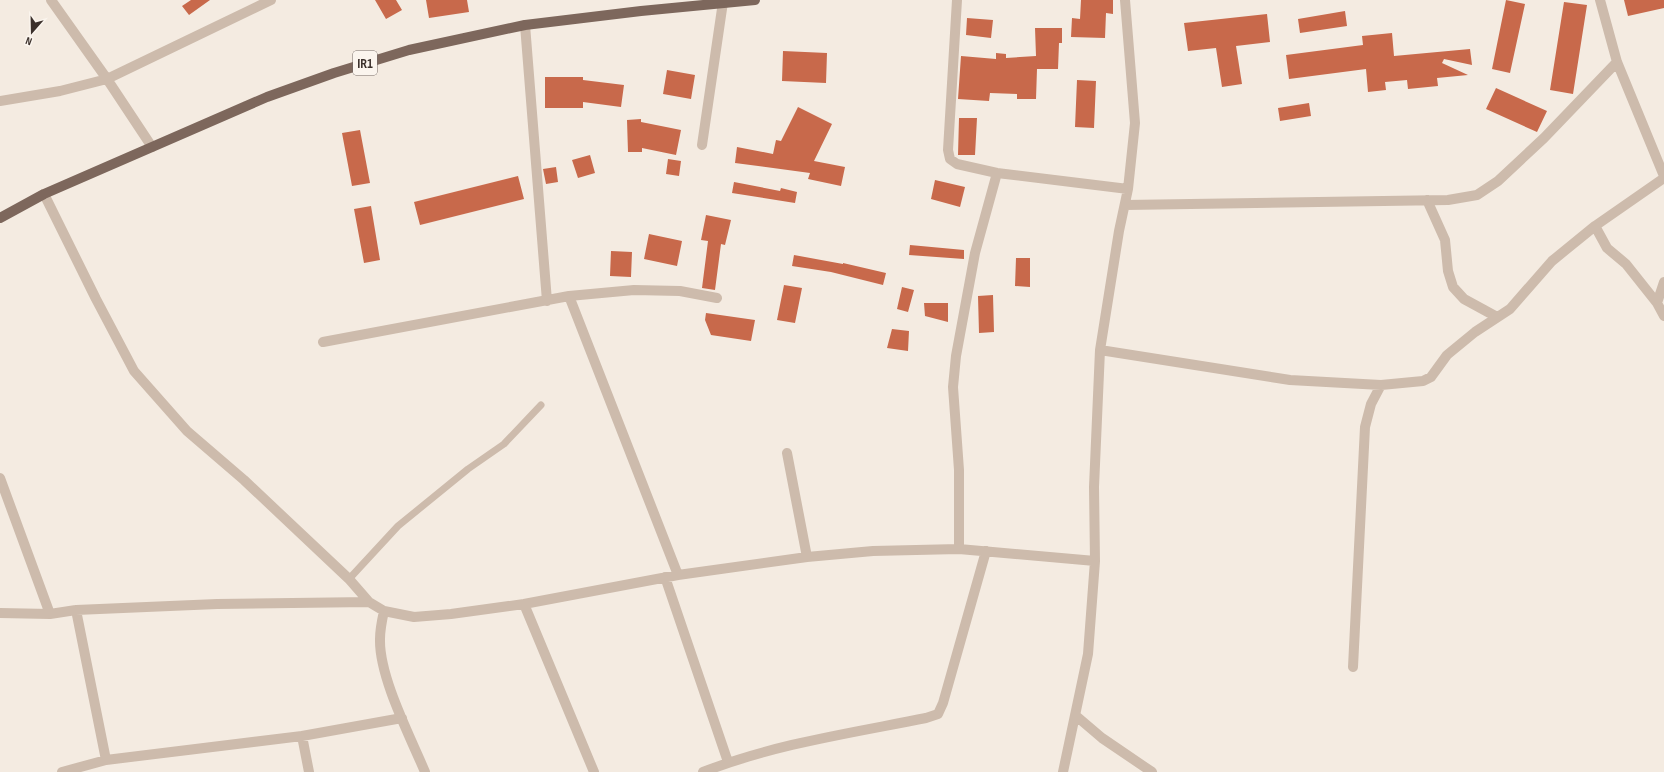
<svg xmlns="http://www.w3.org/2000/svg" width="1664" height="772" font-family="'Sofia Sans Condensed',sans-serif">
<rect width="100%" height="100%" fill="#f4ebe1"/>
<!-- building -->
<path fill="#c8694b" d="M 191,0 L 210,0 L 189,15 L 182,6 Z
M 375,0 L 396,0 L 402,10 L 386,19 Z
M 426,0 L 467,0 L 469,12 L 429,18 Z
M 1081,0 L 1113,0 L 1113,14 L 1106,13 L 1105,38 L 1071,37 L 1072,18 L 1080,19 Z
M 1506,0 L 1525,4 L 1510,73 L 1492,69 Z
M 1624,0 L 1664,0 L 1664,8 L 1628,16 Z
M 1564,2 L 1587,5 L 1573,94 L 1550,90 Z
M 1345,11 L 1347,26 L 1300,33 L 1298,19 Z
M 1267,14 L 1270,42 L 1236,46 L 1242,84 L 1222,87 L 1216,48 L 1188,51 L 1184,23 Z
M 967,18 L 993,20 L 991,38 L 966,35 Z
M 1035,28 L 1062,28 L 1062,43 L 1059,43 L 1058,69 L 1037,69 L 1036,99 L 1017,99 L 1017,94 L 990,93 L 989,101 L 958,99 L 961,56 L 996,59 L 996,53 L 1006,54 L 1006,58 L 1036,56 Z
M 1392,33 L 1394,56 L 1470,49 L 1472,65 L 1444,59 L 1442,63 L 1468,75 L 1437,78 L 1438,86 L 1408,89 L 1407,80 L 1385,82 L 1386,90 L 1368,92 L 1366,69 L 1289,79 L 1286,55 L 1363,45 L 1362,36 Z
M 783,51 L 827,53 L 826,83 L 782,81 Z
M 667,70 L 695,75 L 691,99 L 663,94 Z
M 545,77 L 583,77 L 583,80 L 624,85 L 621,107 L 583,102 L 583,108 L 545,108 Z
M 1077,80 L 1096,81 L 1094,128 L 1075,127 Z
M 1496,88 L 1547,111 L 1537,132 L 1486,109 Z
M 1309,103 L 1311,116 L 1280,121 L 1278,108 Z
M 798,107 L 832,124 L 814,161 L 845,167 L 841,186 L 808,179 L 810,173 L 735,163 L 737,147 L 773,154 L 776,140 L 781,141 Z
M 959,118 L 977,118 L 975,155 L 958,155 Z
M 641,119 L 641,122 L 681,130 L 676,155 L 642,148 L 642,152 L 628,152 L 627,120 Z
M 360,130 L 370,183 L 352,186 L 342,133 Z
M 590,155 L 595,173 L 578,178 L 572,160 Z
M 668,159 L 681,161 L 679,176 L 666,174 Z
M 556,167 L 558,182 L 546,184 L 543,169 Z
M 518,176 L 524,199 L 420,225 L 414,202 Z
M 935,180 L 965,187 L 960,207 L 931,199 Z
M 734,182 L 780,191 L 781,188 L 797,192 L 795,203 L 732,193 Z
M 371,206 L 380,260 L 364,263 L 354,209 Z
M 706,215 L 731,220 L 725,245 L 721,244 L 715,290 L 702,288 L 708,241 L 701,240 Z
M 649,234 L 682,241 L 677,266 L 644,259 Z
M 910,245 L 964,250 L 964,259 L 909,255 Z
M 611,251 L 632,252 L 631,277 L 610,276 Z
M 794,255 L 843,264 L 843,263 L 886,273 L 883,285 L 831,272 L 792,266 Z
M 1016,258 L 1030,258 L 1030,287 L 1015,286 Z
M 784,285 L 802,288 L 795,323 L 777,320 Z
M 902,287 L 914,290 L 908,312 L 897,309 Z
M 993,295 L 994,332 L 979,333 L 978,296 Z
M 924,303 L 948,303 L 948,322 L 925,316 Z
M 706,313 L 755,320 L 751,341 L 711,335 L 705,320 Z
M 892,329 L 909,331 L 908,351 L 887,348 Z"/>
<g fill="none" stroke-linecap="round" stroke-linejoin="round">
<!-- service -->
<path stroke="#cdbbac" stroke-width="7" d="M 349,579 L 398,526 L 468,469 L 504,444 L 541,405"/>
<!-- minor -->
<path stroke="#cdbbac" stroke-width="10" d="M 51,0 L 107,79 L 152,147
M 957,0 L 948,150 L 950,159 L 957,164 L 997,173 L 1128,189
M 1600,0 L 1617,62 L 1664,176
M 525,25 L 547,301
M 0,101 L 60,91 L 107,79 L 271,0
M 702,145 L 723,2
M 44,194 L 96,299 L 134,371 L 187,431 L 244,480 L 349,579 L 369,602 L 384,611 L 414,617 L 451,614 L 524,604 L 678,575 L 807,557 L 873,551 L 959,549 L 1095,561
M 1427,200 L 1445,240 L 1448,271 L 1453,287 L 1464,299 L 1497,317
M 1125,205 L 1448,200 L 1477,195 L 1498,181 L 1544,138 L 1617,62
M 1595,226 L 1607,248 L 1626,264 L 1657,303 L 1664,316
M 569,296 L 678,575
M 1657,303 L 1664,282
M 323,342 L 569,296 L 634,290 L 680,291 L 717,298
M 1100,350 L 1290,380 L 1381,385 L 1423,381 L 1431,377 L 1447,355 L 1475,332 L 1510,309 L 1552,261 L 1595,226 L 1664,178
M 787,453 L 807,557
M 0,478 L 50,614
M 959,549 L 959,470 L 953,387 L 956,356 L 975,253 L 997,173
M 665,577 L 728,762
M 524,604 L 594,772
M 76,610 L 106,760
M 384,611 C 382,620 380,630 380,639 C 379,677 410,736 425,772
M 0,613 L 50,614 L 76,610 L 217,604 L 369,602
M 1353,667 L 1365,427 L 1371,404 L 1381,385
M 1075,715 L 1102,738 L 1152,772
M 302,736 L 309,772
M 62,772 L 106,760 L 302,736 L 402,718
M 703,772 C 775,744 851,733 926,718 L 938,714 L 943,703 L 986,551
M 1063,772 L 1088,654 L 1095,561 L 1094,487 L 1100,350 L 1119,231 L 1128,189 L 1135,123 L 1125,0"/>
<!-- primary -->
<path stroke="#7d675c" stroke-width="10" d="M 0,218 L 44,194 L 267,97 L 334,73 L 409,50 L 525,25 L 641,11 L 755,0"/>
</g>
<g text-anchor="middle" stroke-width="3" stroke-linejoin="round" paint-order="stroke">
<!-- shield labels -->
<rect fill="#fbf5ee" stroke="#756b66" stroke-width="1" x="353" y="51" width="24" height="24" rx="3"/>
<g font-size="14" font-weight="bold" fill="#3b302b">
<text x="365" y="68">IR1</text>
</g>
</g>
<!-- north arrow -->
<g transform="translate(32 32) rotate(200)" stroke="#fbf5ee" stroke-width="3" paint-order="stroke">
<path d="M0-3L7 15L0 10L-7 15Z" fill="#3b302b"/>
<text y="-6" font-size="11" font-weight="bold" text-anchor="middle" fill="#3b302b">N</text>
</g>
</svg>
